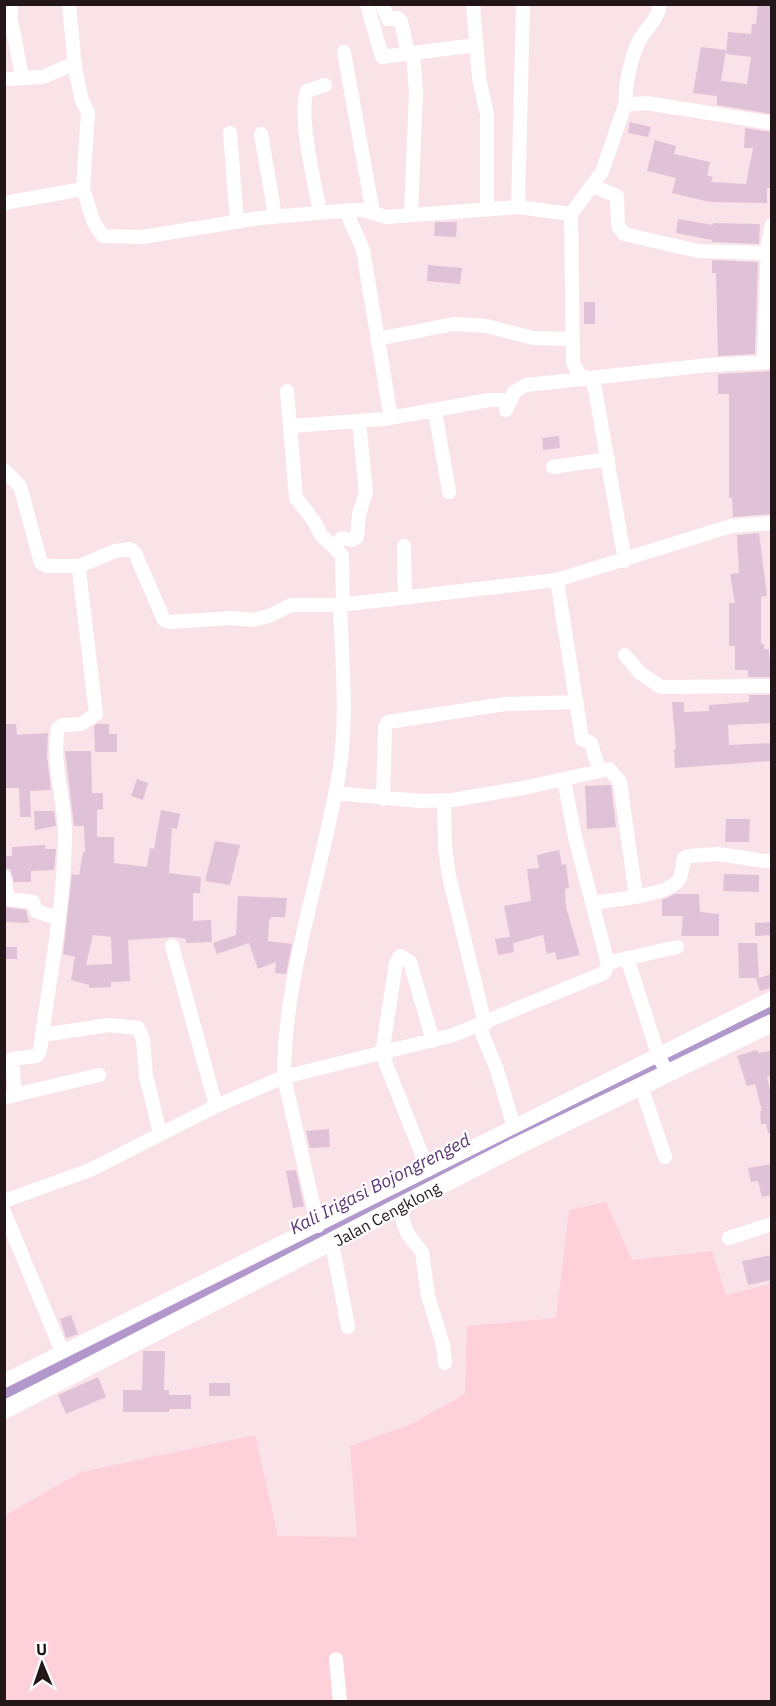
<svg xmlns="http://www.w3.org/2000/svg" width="776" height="1706" font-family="'IBM Plex Sans',sans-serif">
<rect width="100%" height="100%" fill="#fae3e8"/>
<!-- built -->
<path fill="#fed0da" d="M 606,1202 L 632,1260 L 712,1251 L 726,1295 L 771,1284 L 771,1701 L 5,1701 L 4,1516 L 81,1472 L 255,1435 L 278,1536 L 357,1537 L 350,1446 L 411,1424 L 465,1394 L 467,1326 L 556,1318 L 569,1210 Z"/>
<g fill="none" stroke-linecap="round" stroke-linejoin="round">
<!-- canal -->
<path stroke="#b297cc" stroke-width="14" d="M 4,1392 L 772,1008"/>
</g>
<!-- building -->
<path fill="#e0c2d8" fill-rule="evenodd" d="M 758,4 L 771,6 L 771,114 L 717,105 L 717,96 L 693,93 L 701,47 L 726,50 L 721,81 L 747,84 L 751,57 L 726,54 L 728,32 L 751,34 L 752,24 L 756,24 Z
M 630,122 L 651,127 L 648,137 L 628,133 Z
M 745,128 L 771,132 L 771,188 L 767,188 L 767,203 L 710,202 L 672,193 L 676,178 L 647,171 L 655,140 L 676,146 L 674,154 L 710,162 L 707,175 L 713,177 L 711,182 L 746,184 L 753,148 L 744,148 Z
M 678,219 L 713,225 L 713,223 L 760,224 L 759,244 L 712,242 L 712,240 L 676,233 Z
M 435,222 L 457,222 L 456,237 L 434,236 Z
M 712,260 L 758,262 L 755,354 L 718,356 L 716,273 L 712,273 Z
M 428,265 L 462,268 L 460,284 L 427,281 Z
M 584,302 L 595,302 L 595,324 L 584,324 Z
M 771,371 L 771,514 L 733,517 L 732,498 L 729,498 L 729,394 L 718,394 L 718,374 Z
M 559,436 L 560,448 L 543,450 L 542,438 Z
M 759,533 L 767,596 L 761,597 L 761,644 L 764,644 L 764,649 L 769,650 L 771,677 L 748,677 L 748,670 L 735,670 L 735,646 L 729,646 L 729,603 L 735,603 L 730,574 L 739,573 L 737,535 Z
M 749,695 L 771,695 L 771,723 L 728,725 L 729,745 L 771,743 L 771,761 L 675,768 L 674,749 L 676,749 L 672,702 L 684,702 L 684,712 L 709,711 L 709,705 L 749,702 Z
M 4,724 L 16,724 L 17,735 L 48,733 L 47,756 L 51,790 L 30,791 L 31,817 L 20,817 L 19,788 L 4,788 Z
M 97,724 L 109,724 L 109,734 L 117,734 L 117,752 L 95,752 L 94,726 Z
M 65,751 L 91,751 L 92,793 L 103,793 L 103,809 L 97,810 L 97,837 L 114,837 L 114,863 L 147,867 L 150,848 L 154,849 L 161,810 L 180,814 L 177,829 L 172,828 L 169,873 L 201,877 L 200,893 L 193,893 L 193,921 L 211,920 L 212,942 L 186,943 L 186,939 L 174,937 L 128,940 L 130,981 L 111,982 L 111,987 L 89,988 L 89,985 L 71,980 L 75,957 L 63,954 L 72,874 L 79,875 L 83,852 L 85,853 L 84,826 L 74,826 ZM 93,935 L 111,937 L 112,964 L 86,965 Z
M 137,779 L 148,783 L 143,800 L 131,796 Z
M 611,785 L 616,827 L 587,829 L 585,786 Z
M 34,811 L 54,811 L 56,826 L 35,830 Z
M 726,819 L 750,819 L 749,842 L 725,842 Z
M 215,841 L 240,845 L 230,885 L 205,881 Z
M 45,845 L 45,849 L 56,849 L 54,870 L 31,871 L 31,882 L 14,882 L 10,869 L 4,868 L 4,856 L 12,856 L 12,847 Z
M 559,850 L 562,865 L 566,864 L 569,888 L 565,889 L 566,907 L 580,955 L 557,960 L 555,952 L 547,954 L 543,935 L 513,943 L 514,952 L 498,955 L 495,939 L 510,937 L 504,906 L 531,901 L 527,869 L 539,868 L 537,855 Z
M 724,874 L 759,875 L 759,892 L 723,891 Z
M 675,894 L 699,894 L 700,912 L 719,914 L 719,936 L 681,936 L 683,916 L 662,916 L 662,900 Z
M 238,896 L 287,898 L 285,917 L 271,917 L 269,922 L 268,941 L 292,944 L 286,974 L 275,973 L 276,962 L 258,969 L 249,943 L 217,954 L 213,943 L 236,935 Z
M 4,907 L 26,910 L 29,923 L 4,922 Z
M 771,922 L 771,935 L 755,936 L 755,923 Z
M 738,943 L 757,943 L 759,978 L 739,978 Z
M 4,947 L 17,947 L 17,959 L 4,959 Z
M 771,974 L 771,988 L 760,991 L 756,979 Z
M 757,1050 L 759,1053 L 771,1051 L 771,1076 L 767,1077 L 771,1095 L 771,1133 L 768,1133 L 766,1124 L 761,1124 L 760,1111 L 762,1111 L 755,1084 L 747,1086 L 737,1056 Z
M 329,1129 L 330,1147 L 310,1148 L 306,1131 Z
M 771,1164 L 771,1195 L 762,1197 L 758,1181 L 751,1182 L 748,1168 Z
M 296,1170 L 304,1206 L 293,1208 L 286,1171 Z
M 771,1255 L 771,1280 L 748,1285 L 742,1261 Z
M 71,1315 L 78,1334 L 66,1338 L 60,1319 Z
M 143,1351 L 165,1351 L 164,1390 L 169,1390 L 169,1395 L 191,1395 L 191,1409 L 169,1409 L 169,1412 L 123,1412 L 123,1390 L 142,1390 Z
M 98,1377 L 106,1397 L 66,1414 L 58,1395 Z
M 209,1383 L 230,1383 L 230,1396 L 209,1396 Z"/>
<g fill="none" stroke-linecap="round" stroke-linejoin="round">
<!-- minor -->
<path stroke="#fff" stroke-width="14" d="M 11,4 L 11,20 L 22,77
M 69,4 L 75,68 L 82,101 L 88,112 L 83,189 L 94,223 L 103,236 L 142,237 L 260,218 L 353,210 L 364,210 L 386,217 L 518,207 L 571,214 L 573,362 L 579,375 L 592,379 L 595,389 L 625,561
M 367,4 L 382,57 L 476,45
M 382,4 L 388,19 L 397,18 L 401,21 L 408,54
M 473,4 L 479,78 L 487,114 L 487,208
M 344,52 L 373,213
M 4,79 L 43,77 L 75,63
M 626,105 C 624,86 631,58 639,41 C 646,27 658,21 660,4
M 230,133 L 237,221
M 261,134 L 275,216
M 593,186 L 617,196 L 618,226 L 624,234 L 698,251 L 768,253
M 4,203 L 83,189
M 518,207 L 523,4
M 346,211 L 363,250 L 391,418
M 320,213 C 315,185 298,116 307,91 L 325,85
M 571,214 L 602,172 L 625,105 L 646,103 L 772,123
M 411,215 L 416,92 L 413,53
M 377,339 L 454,324 L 486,326 L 533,338 L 573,339
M 764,361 L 768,243 L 772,225
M 287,391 L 296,498 L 314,521 L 321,535 L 342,555 L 343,604
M 506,410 L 514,392 L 526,385 L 709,365 L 772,362
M 435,411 L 449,492
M 292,426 L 384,419 L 489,400 L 511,400
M 553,467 L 608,459
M 4,470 L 20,486 L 41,563 L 47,566 L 75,566 L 79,570 L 96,714 L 81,724 L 63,725 L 58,728 C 51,765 66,801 65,837 C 64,908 49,980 40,1051 L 37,1056 L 12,1059 L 15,1095 L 4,1098
M 404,546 L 405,597
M 334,547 L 342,538 L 352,540 L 357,537 L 359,514 L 366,493 L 359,422
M 77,567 L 115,551 L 130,549 L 135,553 L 164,620 L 170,622 L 232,618 L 252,620 L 269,616 L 291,605 L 340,605 L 557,580 L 731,526 L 772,523
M 557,580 L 582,739 L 591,743 L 599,770
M 625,655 L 640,673 L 661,687 L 772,686
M 564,780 L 575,837 L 608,964
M 335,793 L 420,801 L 452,800 L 523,788 L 609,769 L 620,782 L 636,896
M 383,799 L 385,728 L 388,722 L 505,704 L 577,702
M 444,800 L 445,847 L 449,876 L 485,1024
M 4,877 L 8,899 L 33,902 L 36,911 L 57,918
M 592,903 C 611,900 665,896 678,881 C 683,874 682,866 684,858 L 688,856 L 718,854 L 772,862
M 172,946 L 216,1106
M 627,958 L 658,1054 L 667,1073
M 479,1026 L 497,1070 L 514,1127
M 42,1035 L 109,1025 L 138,1028 L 143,1039 L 146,1076 L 160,1133
M 641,1086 L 665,1157
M 15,1095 L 99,1075
M 428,1170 L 382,1054 L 396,963 L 400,956 L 410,962 L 433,1041
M 4,1201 L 90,1170 L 216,1106 L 284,1077 L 453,1035 L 604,973 L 608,964 L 615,961 L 677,947
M 399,1209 L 407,1233 L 422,1252 L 428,1296 L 443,1345 L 445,1363
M 4,1212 L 62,1351
M 318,1226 L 284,1077 C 284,974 322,874 339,773 C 348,718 342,660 340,605
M 729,1238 L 772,1224
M 332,1243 L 348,1327
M 4,1381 L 772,998
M 336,1659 L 340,1702"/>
<!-- major -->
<path stroke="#fff" stroke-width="18" d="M 4,1410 L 515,1147 L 772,1023"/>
</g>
<g text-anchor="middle" stroke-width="4.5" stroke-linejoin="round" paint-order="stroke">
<!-- street labels -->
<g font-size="16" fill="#231619" stroke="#fff">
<text transform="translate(387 1214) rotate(-28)" y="6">Jalan Cengklong</text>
</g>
<!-- water labels -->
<g font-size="18" font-style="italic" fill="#5a3777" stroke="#fff">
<text transform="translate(380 1184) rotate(-27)" y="6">Kali Irigasi Bojongrenged</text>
</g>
</g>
<!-- border -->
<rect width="776" height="1706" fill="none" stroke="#231619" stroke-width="12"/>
<!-- north arrow -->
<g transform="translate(42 1664) rotate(358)" stroke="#ffffff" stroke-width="4.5" paint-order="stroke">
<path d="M0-4.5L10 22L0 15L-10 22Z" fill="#231619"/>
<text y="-9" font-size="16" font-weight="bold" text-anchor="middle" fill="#231619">U</text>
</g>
</svg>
